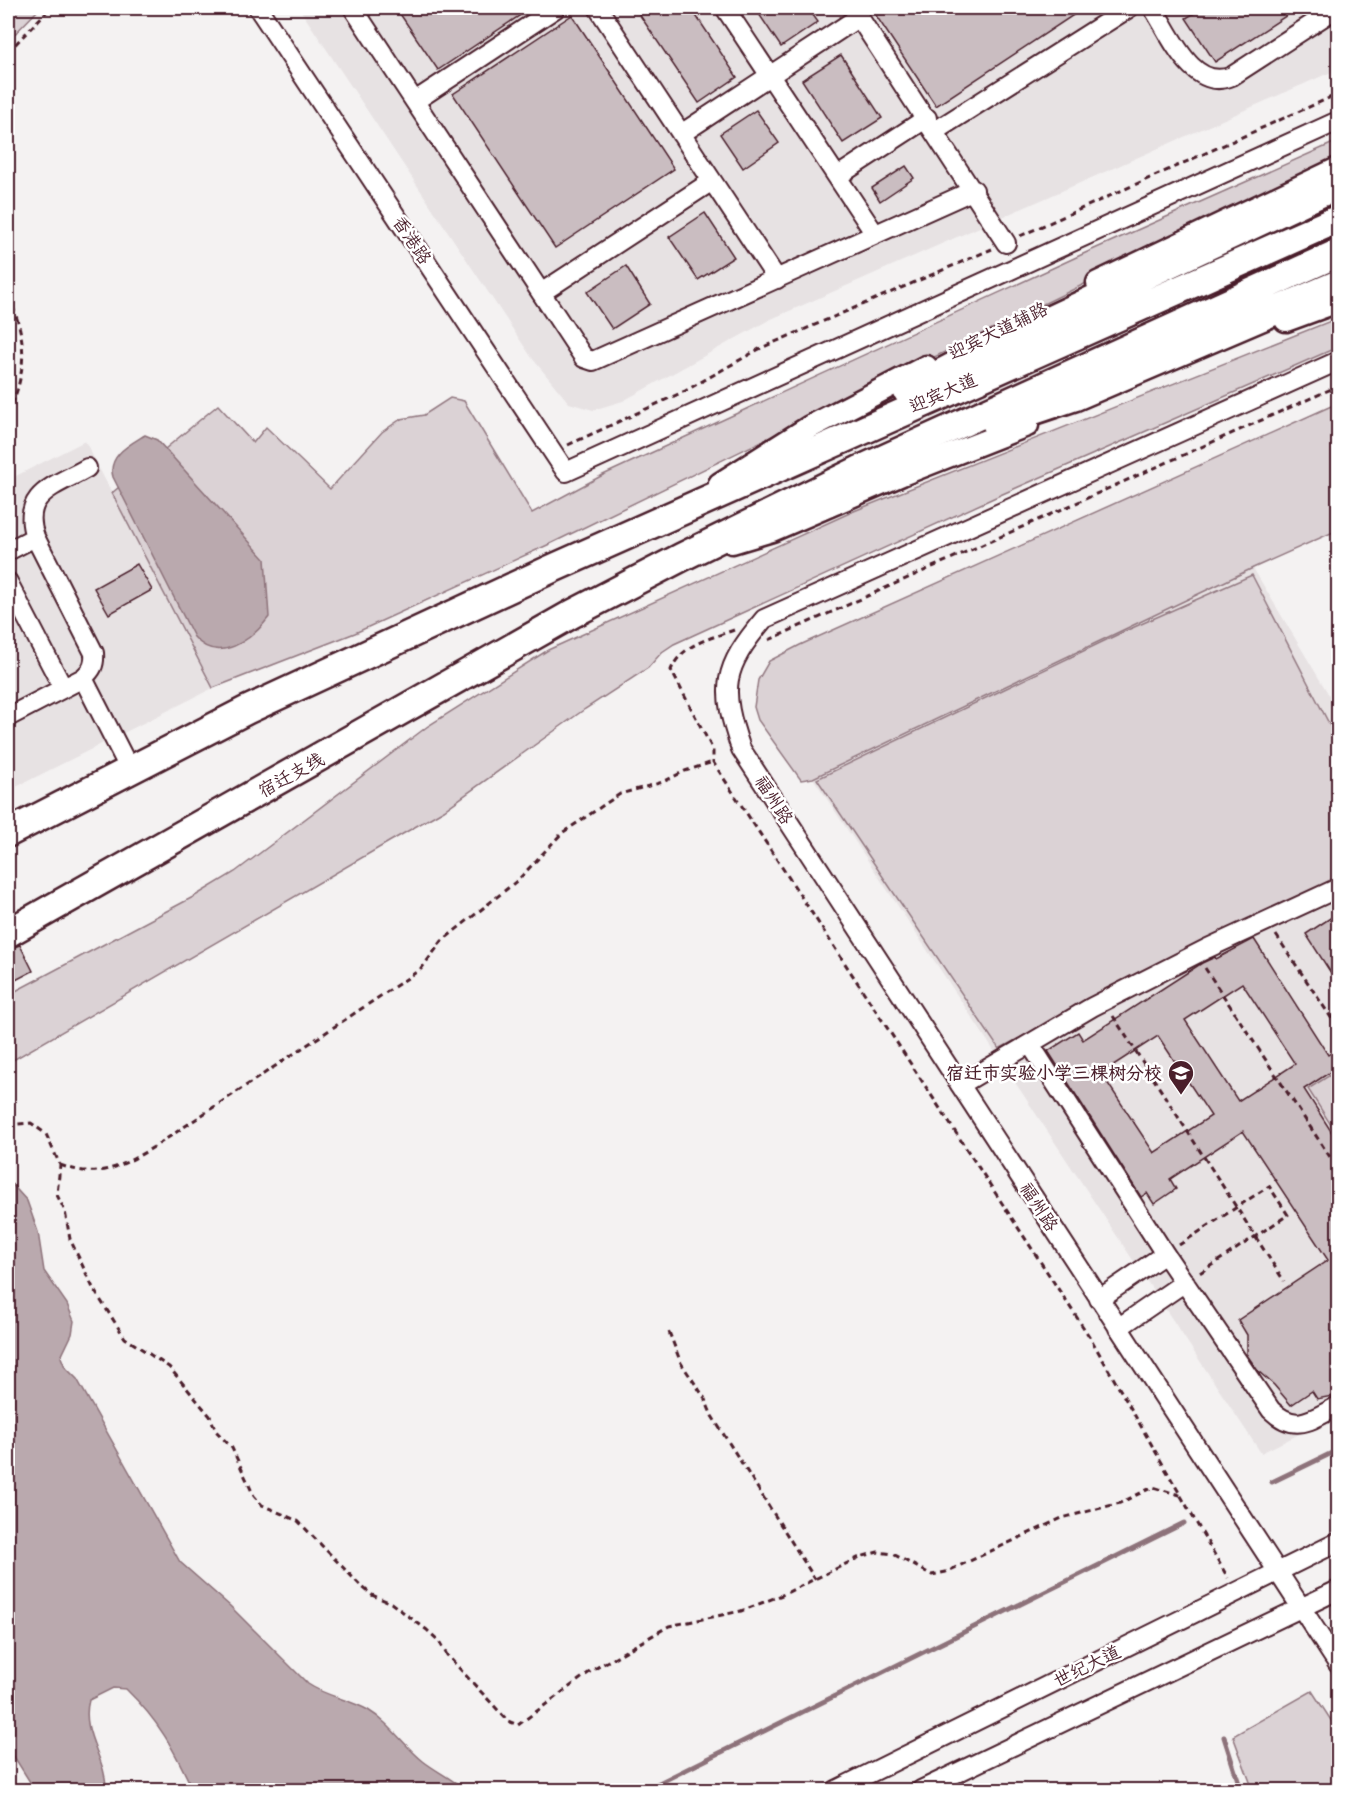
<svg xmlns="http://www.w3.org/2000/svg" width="1346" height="1798" font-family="Itim,'LXGW WenKai TC',sans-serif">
<rect width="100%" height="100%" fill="#f4f2f2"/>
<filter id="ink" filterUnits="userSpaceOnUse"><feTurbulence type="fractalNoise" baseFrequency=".0167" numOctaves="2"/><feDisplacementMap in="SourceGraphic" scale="12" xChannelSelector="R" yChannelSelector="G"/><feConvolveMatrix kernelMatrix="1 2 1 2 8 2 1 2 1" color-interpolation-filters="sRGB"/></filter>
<g filter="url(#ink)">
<!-- built -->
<path fill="#e7e2e3" d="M 299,8 L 1338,8 L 1338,69 L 769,320 L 623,401 L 593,410 L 569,403 L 532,358 Z
M 85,441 L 213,688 L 8,791 L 8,480 Z
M 1253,568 L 1338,710 L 1338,1415 L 1261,1453 L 813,778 Z"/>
<!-- green -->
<path fill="#dbd2d5" stroke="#927880" stroke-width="1.5" d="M 8,8 L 40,8 L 8,41 Z
M 1338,141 L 1338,159 L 1325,167 L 552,543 L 355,633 L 213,688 L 112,493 L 218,405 L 253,443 L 266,427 L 330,489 L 382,432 L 401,419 L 424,415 L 450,398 L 464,401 L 532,513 L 603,475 L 1083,254 Z
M 1338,318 L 1338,347 L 998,496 L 674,644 L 662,652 L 648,668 L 585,709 L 444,810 L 8,1063 L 8,995 L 195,896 L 235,872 L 428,726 L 548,650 L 854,511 Z
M 1338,403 L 1338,530 L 1253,568 L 813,778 L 801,780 L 758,720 L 754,707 L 758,680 L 769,661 L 800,645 Z
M 1252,575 L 1338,741 L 1338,880 L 1095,997 L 999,1049 L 817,779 L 1123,632 Z
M 1338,1070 L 1338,1136 L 1308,1089 Z
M 1312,1691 L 1338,1731 L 1338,1790 L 1253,1790 L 1233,1736 Z"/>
<!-- water -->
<path fill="#baa9ae" stroke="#8d727a" stroke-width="1.5" d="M 145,435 L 157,440 L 265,559 L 269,617 C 252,640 218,665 194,637 L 113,477 C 107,456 129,445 145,435 Z
M 8,1180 L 27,1201 L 38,1232 L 44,1271 L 67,1304 L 74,1321 L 72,1334 L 61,1357 L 65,1367 L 77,1379 L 180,1562 L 230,1606 L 308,1684 C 327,1697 349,1699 368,1710 C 390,1723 403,1745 423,1761 C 437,1772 450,1777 465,1790 L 193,1790 C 173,1748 160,1722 126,1689 L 113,1688 L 89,1700 C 80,1733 107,1759 106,1790 L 35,1790 L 8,1747 Z"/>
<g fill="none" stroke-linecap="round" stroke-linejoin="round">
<!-- stream -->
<path stroke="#8d727a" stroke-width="5" d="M 1272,1482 L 1338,1450
M 1224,1737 L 1241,1790
M 645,1790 L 1184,1523"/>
</g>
<!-- building -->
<path fill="#cabdc1" stroke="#4a1f2b" stroke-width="1.5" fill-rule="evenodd" d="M 396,8 L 531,8 L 438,70 Z
M 635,8 L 691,8 L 737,77 L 699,103 Z
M 755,8 L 808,8 L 818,22 L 781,47 Z
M 871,8 L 1084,8 L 936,106 Z
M 1203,8 L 1298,8 L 1215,62 L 1186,18 Z
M 572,15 L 674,169 L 555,248 L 453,94 Z
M 841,55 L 882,118 L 843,143 L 802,80 Z
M 756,110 L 779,143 L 743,168 L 720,134 Z
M 906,166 L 914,178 L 880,201 L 872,188 Z
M 705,213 L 734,257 L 698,280 L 669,237 Z
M 626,266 L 650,304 L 612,329 L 587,292 Z
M 137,564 L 152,590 L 109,614 L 94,588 Z
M 1338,913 L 1338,984 L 1306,934 Z
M 1254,939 L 1328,1055 L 1338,1048 L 1338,1067 L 1304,1089 L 1338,1142 L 1338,1395 L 1317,1399 L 1312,1391 L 1291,1405 L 1274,1385 L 1258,1371 L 1247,1355 L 1247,1335 L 1238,1320 L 1328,1260 L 1243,1131 L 1170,1179 L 1176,1189 L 1154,1204 L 1147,1193 L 1141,1197 L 1048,1051 L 1078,1032 L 1083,1040 L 1202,963 L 1215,957 L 1216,959 ZM 1242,983 L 1295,1064 L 1238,1101 L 1185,1020 ZM 1158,1036 L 1211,1116 L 1154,1153 L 1101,1073 Z
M 20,945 L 33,971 L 8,984 L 8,949 Z"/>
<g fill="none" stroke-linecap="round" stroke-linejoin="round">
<!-- minor casing -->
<g stroke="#4a1f2b" stroke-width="22">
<path id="minor" d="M 258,8 L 566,472 L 1338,121
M 353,8 L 584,358 L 593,361 L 974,190
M 598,8 L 777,279
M 725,8 L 875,234
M 853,8 L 1006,243
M 1153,8 C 1170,34 1193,93 1232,76 L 1337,8
M 415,101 L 556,8
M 935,131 L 1129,8
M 681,134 L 859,17
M 838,176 L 927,118
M 541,293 L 712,181
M 1338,361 L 764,619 C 722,669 720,688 741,749 L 1338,1664
M 35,537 C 20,493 56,486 87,468
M 8,551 L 35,537 L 94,653 C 95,665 92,670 83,678
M 8,582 L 63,688
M 8,717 L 83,678 L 130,770
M 1030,1044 L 1165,1254 L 1271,1410 C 1296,1434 1312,1419 1338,1406
M 960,1085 L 1092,1007 L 1206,949 L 1338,888
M 1099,1299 L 1165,1254
M 1118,1328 L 1185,1282
M 836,1790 L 1338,1542
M 921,1790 L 1338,1590"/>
</g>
<!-- major casing -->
<g stroke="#4a1f2b" stroke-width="27">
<path id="major" d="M 1098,283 L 1338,169
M 1286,320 L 1338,301
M 720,484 L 810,427 L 926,367
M 732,542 L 772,530 L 902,474 L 1027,425"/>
</g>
<!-- highway casing -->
<g stroke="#4a1f2b" stroke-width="32">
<path id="highway" d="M 907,391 L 985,350 L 1338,185
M 996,423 L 1074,397 L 1338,284
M 8,833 L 247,710 L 549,570 L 1338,219
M 8,933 L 572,614 L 682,557 L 859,470 L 1338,253"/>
</g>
<!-- path -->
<path stroke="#4a1f2b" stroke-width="3" stroke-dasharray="6 4.5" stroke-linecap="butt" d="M 8,52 L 50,8
M 1020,236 L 1338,94
M 8,297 C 28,336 27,374 8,413
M 568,445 L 685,391 L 761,348 L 992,249
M 734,630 C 709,639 682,644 671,670 L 713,750 L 713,762 L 1091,1339 L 1228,1578
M 769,640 L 1338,386
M 1276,935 L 1338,1028
M 1205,968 L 1338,1169
M 1113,1016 L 1284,1281
M 8,1125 L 31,1123 L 46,1134 L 60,1165 L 57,1195 L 65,1211 L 70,1239 L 94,1290 L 125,1338 L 169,1367 L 210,1416 L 216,1431 L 232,1448 L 254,1496 L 262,1505 L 298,1521 L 360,1585 L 372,1595 L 391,1603 L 427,1630 L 439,1641 L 447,1655 L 508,1721 L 518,1725 L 591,1671 L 669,1626 L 741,1611 L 782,1595 L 860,1557 L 878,1552 L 893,1554 L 932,1575 L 946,1572 L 1062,1518 L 1120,1503 L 1153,1487 L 1183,1496
M 60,1165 C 101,1180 122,1166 157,1145 L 421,969 L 442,941 L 518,880 L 562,833 L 620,794 L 663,782 L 685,771 L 713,762
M 1179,1245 L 1269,1186 L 1288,1215 L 1198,1274
M 669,1332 L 681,1363 L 704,1397 L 712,1416 L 815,1579"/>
<!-- minor -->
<use href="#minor" stroke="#fff" stroke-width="18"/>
<!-- major -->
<use href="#major" stroke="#fff" stroke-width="22"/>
<!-- highway -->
<use href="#highway" stroke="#fff" stroke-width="27"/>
</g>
</g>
<!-- icons -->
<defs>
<g id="school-pin" transform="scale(1.35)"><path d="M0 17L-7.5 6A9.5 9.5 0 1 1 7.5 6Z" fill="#4a1f2b" stroke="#fff"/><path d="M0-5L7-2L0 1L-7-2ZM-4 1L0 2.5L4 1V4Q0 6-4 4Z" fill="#fff"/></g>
</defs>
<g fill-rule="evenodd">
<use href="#school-pin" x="1181" y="1073"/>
</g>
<g text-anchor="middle" stroke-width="5" stroke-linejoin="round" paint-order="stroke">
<!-- street labels -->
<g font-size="18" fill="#4a1f2b" stroke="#fff">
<text transform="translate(412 240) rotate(56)" y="6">香港路</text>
<text transform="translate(998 331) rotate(-26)" y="6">迎宾大道辅路</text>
<text transform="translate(943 393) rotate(-24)" y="6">迎宾大道</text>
<text transform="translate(291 775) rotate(-29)" y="6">宿迁支线</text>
<text transform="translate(774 800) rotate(57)" y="6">福州路</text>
<text transform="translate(1039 1207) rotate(57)" y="6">福州路</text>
<text transform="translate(1087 1666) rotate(-26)" y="6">世纪大道</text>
</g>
<!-- poi labels -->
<g font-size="18" font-weight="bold" fill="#4a1f2b" stroke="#fff" text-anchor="end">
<text x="1162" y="1079">宿迁市实验小学三棵树分校</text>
</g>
</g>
<!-- margin -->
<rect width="1346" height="1798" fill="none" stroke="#fff" stroke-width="30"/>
<rect x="15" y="15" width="1316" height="1768" fill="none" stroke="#4a1f2b" stroke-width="2" filter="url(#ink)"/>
</svg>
